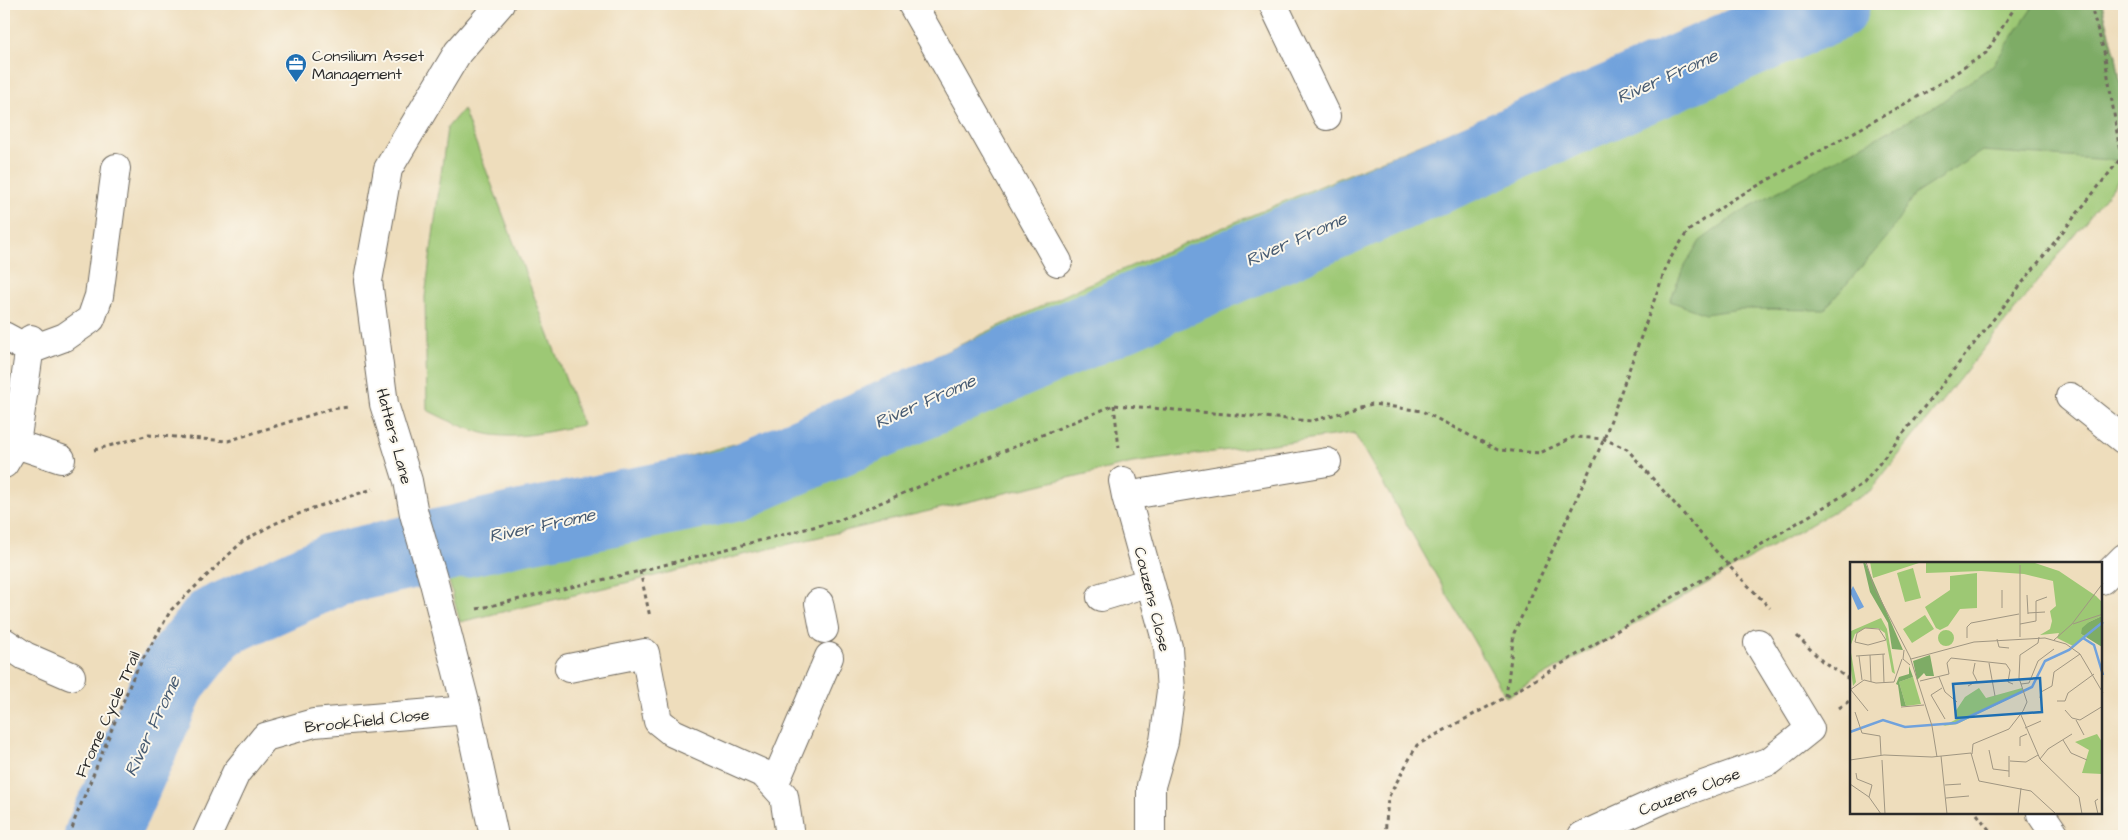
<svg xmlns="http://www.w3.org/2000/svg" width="2128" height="840" font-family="'Architects Daughter',sans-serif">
<rect width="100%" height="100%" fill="#fbf7ec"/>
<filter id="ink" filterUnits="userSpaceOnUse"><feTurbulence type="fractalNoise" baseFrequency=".02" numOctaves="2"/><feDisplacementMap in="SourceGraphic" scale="10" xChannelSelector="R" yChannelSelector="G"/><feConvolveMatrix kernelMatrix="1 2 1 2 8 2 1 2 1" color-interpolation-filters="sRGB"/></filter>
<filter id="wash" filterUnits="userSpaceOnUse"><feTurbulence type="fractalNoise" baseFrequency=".0096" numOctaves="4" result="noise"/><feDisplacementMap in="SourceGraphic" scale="20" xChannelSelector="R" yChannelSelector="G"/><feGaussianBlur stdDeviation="1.12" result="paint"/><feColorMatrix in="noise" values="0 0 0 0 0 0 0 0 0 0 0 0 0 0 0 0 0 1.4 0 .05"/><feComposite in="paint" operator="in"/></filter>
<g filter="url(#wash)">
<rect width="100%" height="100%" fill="#eeddbc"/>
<!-- green -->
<path fill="#9dc874" stroke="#647a50" d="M 1753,4 L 2102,4 L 2116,57 L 2124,104 L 2124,173 L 1870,491 L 1506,697 L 1354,433 L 1132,463 L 460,622 L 434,525 L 775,433 L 1086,285 Z
M 463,109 L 583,425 C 549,431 510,443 476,431 C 459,426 443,418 427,410 L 425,297 L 447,128 Z"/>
<!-- forest -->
<path fill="#7eac66" stroke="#546c48" d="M 2035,4 L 2101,4 L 2116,57 L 2124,104 L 2124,161 L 1982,151 L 1915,194 L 1888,236 L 1824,310 L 1740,309 L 1705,314 L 1670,301 L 1684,266 L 1700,241 L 1740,212 L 1937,105 L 1993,65 Z"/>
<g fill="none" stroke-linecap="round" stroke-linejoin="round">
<!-- river -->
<path stroke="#71a2dc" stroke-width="74" d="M 101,836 L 171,678 L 215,623 L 335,569 L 522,527 L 733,485 L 1833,4"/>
</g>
</g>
<g filter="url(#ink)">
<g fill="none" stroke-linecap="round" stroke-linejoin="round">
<!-- minor casing -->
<g stroke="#6f695e" stroke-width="30">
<path id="minor" d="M 912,4 L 1058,262
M 1273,4 L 1327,116
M 4,336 L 30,350 L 65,337 L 91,319 L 99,296 L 116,168
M 2070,397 L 2124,440
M 16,444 L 61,459
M 4,464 L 16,444 L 31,339
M 1123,481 L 1126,496 L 1168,647 L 1171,691 L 1164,741 L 1151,786 L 1151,836
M 1126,496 L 1327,462
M 2102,580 L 2124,558
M 1101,597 L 1150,582
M 819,603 L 824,629
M 4,642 L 25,656 L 71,676
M 569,668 L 645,653 L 658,721 L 673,733 L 764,774 L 784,796 L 790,836
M 774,785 L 829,657
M 2041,814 L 2056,836
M 207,836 L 236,773 L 265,737 L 314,723 L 467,710
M 494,836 L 467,710 L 433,579 L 414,514 L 408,481 L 384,404 L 368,281 L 388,169 L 458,52 L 500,4
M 1582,836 L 1664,799 L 1770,761 L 1810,729 L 1758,643"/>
</g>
<!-- path -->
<path stroke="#6f695e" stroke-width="3" stroke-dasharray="4 4" stroke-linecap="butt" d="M 1114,405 L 1119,448
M 94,450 L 149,435 L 228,441 L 330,409 L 349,407
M 640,571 L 650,617
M 477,609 L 640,571 L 837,521 L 1114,405 L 1312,421 L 1372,404 L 1422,411 L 1498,450 L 1540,453 L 1574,437 L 1604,439 L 1627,449 L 1728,565 L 1770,608
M 1797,636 L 1822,661 L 1852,681
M 1506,697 L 1514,633 L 1604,439 L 1668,262 L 1688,231 L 1732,200 L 1928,91 L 1986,53 L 2017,4
M 1839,708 L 1852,699
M 1977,814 L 1994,836
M 70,836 L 75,819 L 134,675 L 171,610 L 243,541 L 274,524 L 313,508 L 373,489
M 1385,836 L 1388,798 L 1417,745 L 1506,697 L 1864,483 L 2121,158 L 2104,51 L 2090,4"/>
<!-- minor -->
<use href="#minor" stroke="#fff" stroke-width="28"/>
</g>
</g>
<!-- icons -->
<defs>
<g id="office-pin" transform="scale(1.125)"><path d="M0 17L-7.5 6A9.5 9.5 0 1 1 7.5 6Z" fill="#1f6fb2" stroke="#fbf7ec"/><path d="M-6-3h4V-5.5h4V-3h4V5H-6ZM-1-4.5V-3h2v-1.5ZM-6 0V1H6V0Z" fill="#fff"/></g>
</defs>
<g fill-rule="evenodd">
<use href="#office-pin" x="296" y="64"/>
</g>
<g text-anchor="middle" stroke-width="4" stroke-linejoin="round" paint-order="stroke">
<!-- poi labels -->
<g font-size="16" fill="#2b2b2b" stroke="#fbf7ec" text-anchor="start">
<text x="312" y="61">Consilium Asset<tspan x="312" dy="18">Management</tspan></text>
</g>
<!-- street labels -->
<g font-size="16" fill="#2b2b2b" stroke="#fbf7ec">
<text transform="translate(395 436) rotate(75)" y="6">Hatters Lane</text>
<text transform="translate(1153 599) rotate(76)" y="6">Couzens Close</text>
<text transform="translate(107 714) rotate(-66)" y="6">Frome Cycle Trail</text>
<text transform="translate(367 720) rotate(-6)" y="6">Brookfield Close</text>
<text transform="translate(1689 791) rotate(-21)" y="6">Couzens Close</text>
</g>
<!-- water labels -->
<g font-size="18" font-style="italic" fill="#475b72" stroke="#fbf7ec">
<text transform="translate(1667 76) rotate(-24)" y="6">River Frome</text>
<text transform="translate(1296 239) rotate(-24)" y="6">River Frome</text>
<text transform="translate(925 401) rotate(-24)" y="6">River Frome</text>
<text transform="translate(542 525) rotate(-12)" y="6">River Frome</text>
<text transform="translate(152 726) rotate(-65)" y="6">River Frome</text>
</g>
</g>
<!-- overview -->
<g transform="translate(1850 562)">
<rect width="252" height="252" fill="#eeddbc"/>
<path d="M 20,0 L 72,0 L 23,16 ZM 76,0 L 182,0 L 209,9 L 246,34 L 252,40 L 252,54 L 239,60 L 231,72 L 234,74 L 223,84 L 207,76 L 209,71 L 190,73 L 200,67 L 202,59 L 200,49 L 206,44 L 203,19 L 174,12 L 131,9 L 76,11 ZM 63,6 L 71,36 L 55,40 L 47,11 ZM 127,11 L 127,46 L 110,47 L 98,64 L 90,68 L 86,66 L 75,45 L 100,28 L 100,14 ZM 75,53 L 84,67 L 62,81 L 53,67 ZM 31,56 L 37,67 L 45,112 L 42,110 L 35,71 L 28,66 L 15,66 L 5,72 L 0,85 L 6,120 L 3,124 L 0,99 L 0,72 L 1,69 ZM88 76a8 8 0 1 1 16 0a8 8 0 1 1-16 0ZM 63,115 L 71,142 L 56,144 L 49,120 ZM 129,126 L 136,136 L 172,126 L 173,130 L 107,162 L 93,164 L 107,157 L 105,150 L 115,135 ZM 247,172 L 252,180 L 252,212 L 232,211 L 239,188 L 225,180 Z" fill="#9dc874"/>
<path d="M 13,0 L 15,0 L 53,88 L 42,87 L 38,61 L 20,30 ZM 252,54 L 253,54 L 252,85 L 231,72 L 232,66 L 239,60 ZM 80,93 L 84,114 L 76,114 L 74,111 L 67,118 L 63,99 ZM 59,104 L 63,115 L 49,120 L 56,144 L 51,144 L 48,123 L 46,122 L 49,115 L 59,112 Z" fill="#7eac66"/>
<path d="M 3,24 L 14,45 L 8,48 L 0,30 Z" fill="#71a2dc"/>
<path fill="none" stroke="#71a2dc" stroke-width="2.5" d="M 233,76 L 253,60M 0,170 L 33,158 L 55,165 L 106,161 L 182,125 L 195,99 L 219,88 L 233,76 L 244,83 L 253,113"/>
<path fill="none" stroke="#a09682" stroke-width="1" d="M 16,0 L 24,25 L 60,95 L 82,164 L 87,195M 170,3 L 170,75M 177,33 L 178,52M 152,46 L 152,28M 178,51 L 195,50M 170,62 L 186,59 L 186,39 L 197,35M 223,62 L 253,52M 15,66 L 29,67 L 36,78 L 18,83 L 5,80 L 7,71 ZM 117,76 L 117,65 L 121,61 L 169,52M 147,77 L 149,85 L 159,86M 204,78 L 222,62 L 253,21M 54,88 L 53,97 L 60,103M 33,92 L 34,121M 20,93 L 21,120M 6,94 L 35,92M 9,94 L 12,118M 61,97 L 124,80 L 195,76 L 216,82 L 230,92 L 253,131M 139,101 L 145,134M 89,115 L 95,130 L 107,140M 70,119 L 99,112 L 97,101 L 101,96 L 156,102 L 160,108 L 158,120 L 163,122M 171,122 L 179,121 L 188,99 L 204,87M 118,124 L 127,119 L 123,111 L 125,101M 92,126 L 81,133 L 95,157M 0,128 L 14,118 L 26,121 L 44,120 L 52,97M 1,128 L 18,149M 190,136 L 191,130 L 202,124 L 204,110 L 230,92M 207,139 L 215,139 L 218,131 L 244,112M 51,145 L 74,143M 215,148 L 222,156 L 230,158 L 253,144M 5,150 L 12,171 L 30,174 L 31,193M 171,153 L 190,197 L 229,235 L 232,252M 226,158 L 234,173M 175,166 L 191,159M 213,178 L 221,191 L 237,198M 170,184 L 170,175 L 177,172M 139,188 L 143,207 L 159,209M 122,192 L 123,182 L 159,167 L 173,149 L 177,140 L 169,116 L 170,93 L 188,81 L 189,75M 91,194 L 97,252M 190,197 L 198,187 L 222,172M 0,198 L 34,193 L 82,195 L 121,191 L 129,219 L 181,229 L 206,252M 32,198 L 35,252M 160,199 L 176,200 L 188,193M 6,211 L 7,217 L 22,223 L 19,235M 159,215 L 159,194M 0,222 L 19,235 L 31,252M 95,223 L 111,222M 96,236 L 119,234M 248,237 L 245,239 L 248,252M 168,252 L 171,226"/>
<path fill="#1f6fb2" fill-opacity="0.15" stroke="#1f6fb2" stroke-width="2.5" d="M 190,116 L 192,150 L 106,156 L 103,122 Z"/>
<rect width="252" height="252" fill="none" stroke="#2b2b2b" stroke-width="2.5"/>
</g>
<!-- margin -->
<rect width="2128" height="840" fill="none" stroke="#fbf7ec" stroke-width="20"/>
</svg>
